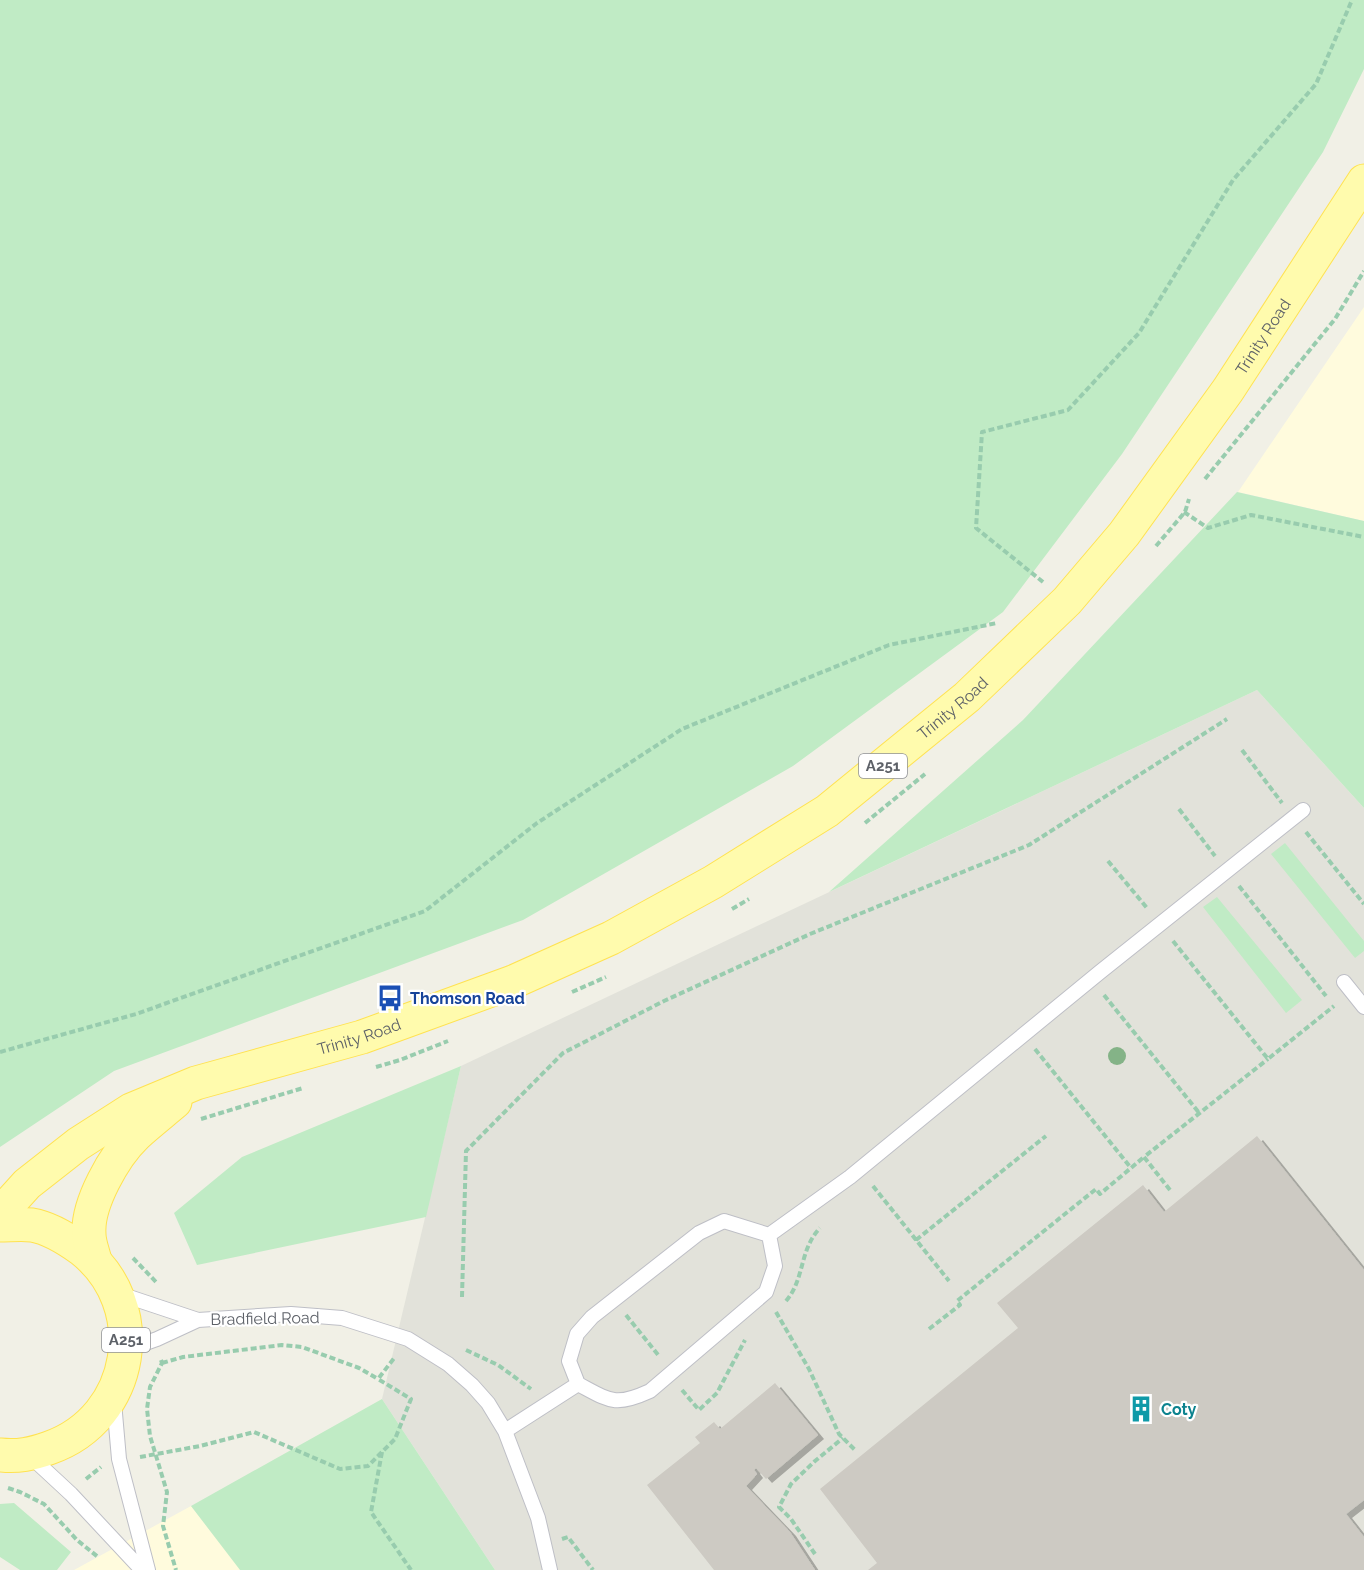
<svg xmlns="http://www.w3.org/2000/svg" width="1364" height="1570" font-family="Raleway,sans-serif">
<defs>
<filter id="shadow"><feDropShadow dx="6" dy="4" stdDeviation="0" flood-color="#0004"/></filter>
</defs>
<rect width="100%" height="100%" fill="#f1f0e6"/>
<!-- commercial -->
<path fill="#fffbdd" d="M 1364,307 L 1364,521 L 1238,492 Z
M 191,1506 L 241,1570 L 74,1570 Z"/>
<!-- industrial -->
<path fill="#e2e2da" d="M 1257,690 L 1364,808 L 1364,1570 L 495,1570 L 382,1399 L 461,1066 Z"/>
<!-- green -->
<path fill="#c0ebc5" d="M 0,0 L 1364,0 L 1364,69 L 1323,152 L 1122,454 L 1003,612 L 793,766 L 523,920 L 114,1071 L 0,1147 Z
M 1237,492 L 1364,521 L 1364,808 L 1257,690 L 829,892 L 1023,720 Z
M 1285,843 L 1364,941 L 1364,951 L 1355,958 L 1271,854 Z
M 1217,897 L 1302,1000 L 1286,1013 L 1203,907 Z
M 461,1066 L 426,1217 L 197,1265 L 174,1213 L 242,1157 Z
M 382,1399 L 495,1570 L 240,1570 L 191,1506 Z
M 14,1503 L 71,1552 L 57,1570 L 20,1570 L 0,1557 L 0,1504 Z"/>
<!-- building -->
<path fill="#cdcac3" filter="url(#shadow)" d="M 1257,1136 L 1364,1270 L 1364,1500 L 1346,1514 L 1364,1537 L 1364,1570 L 868,1570 L 877,1563 L 820,1489 L 1018,1328 L 997,1303 L 1143,1185 L 1164,1212 Z
M 775,1383 L 818,1435 L 766,1479 L 756,1468 L 754,1470 L 757,1474 L 746,1486 L 790,1532 L 815,1570 L 714,1570 L 647,1485 L 700,1443 L 695,1437 L 714,1422 L 720,1429 Z"/>
<g fill="none" stroke-linecap="round" stroke-linejoin="round">
<!-- lane casing -->
<g stroke="#bebfc6" stroke-width="16">
<path id="lane" d="M 1344,982 L 1364,1007
M 724,1221 L 769,1235 L 775,1266 L 766,1292 L 650,1391 C 615,1407 610,1401 578,1384 L 569,1361 L 577,1334 L 592,1317 L 699,1233 Z
M 769,1235 L 850,1177 L 1100,972 L 1303,810
M 120,1294 L 198,1320
M 126,1350 L 157,1339 L 198,1320 L 291,1314 L 342,1318 L 408,1339 L 448,1364 L 472,1385 L 488,1403 L 505,1431 L 538,1518 L 550,1570
M 114,1402 L 119,1459 L 148,1570
M 505,1431 L 578,1384
M 30,1456 L 71,1494 L 142,1570"/>
</g>
<!-- primary casing -->
<g stroke="#ffe251" stroke-width="35">
<g id="primary">
<path id="s1" d="M 0,1214 L 27,1184 L 78,1144 L 131,1110 L 196,1083 L 362,1037 L 513,982 L 611,938 L 713,882 L 827,811 L 967,697 L 1067,601 L 1124,534 L 1228,390 L 1364,181"/>
<path d="M 0,1225 C 10,1225 22,1224 32,1225 C 50,1228 67,1239 81,1249 C 153,1305 135,1418 49,1448 C 32,1454 18,1457 0,1455"/>
<path d="M 95,1261 C 93,1252 89,1243 89,1234 C 87,1204 114,1156 136,1135 C 148,1124 162,1113 175,1102"/>
</g>
</g>
<!-- path -->
<path stroke="#98ccae" stroke-width="4" stroke-dasharray="6 3" stroke-linecap="butt" d="M 1205,479 L 1335,319 L 1364,271
M 1184,512 L 1208,528 L 1251,515 L 1364,537
M 1156,546 L 1185,512 L 1189,499
M 1043,582 L 976,528 L 982,432 L 1068,410 L 1139,333 L 1233,180 L 1316,84 L 1352,0
M 1242,750 L 1282,803
M 1179,809 L 1215,856
M 865,823 L 925,774
M 1306,832 L 1364,904
M 1108,861 L 1147,908
M 1239,886 L 1326,996
M 732,909 L 749,899
M 1173,941 L 1268,1059 L 1334,1006
M 572,992 L 606,977
M 1104,995 L 1200,1114
M 1035,1049 L 1131,1168
M 0,1052 L 136,1014 L 425,911 L 537,823 L 682,729 L 889,645 L 997,623
M 376,1067 L 400,1060 L 448,1041
M 201,1119 L 303,1088
M 873,1186 L 949,1281
M 1170,1190 L 1144,1157 L 1268,1059
M 916,1240 L 1046,1136
M 133,1258 L 157,1283
M 462,1297 L 466,1151 L 563,1053 L 664,1001 L 810,934 L 1029,845 L 1227,719
M 786,1301 C 805,1279 799,1250 820,1228
M 776,1312 L 809,1369 L 839,1434 L 856,1451
M 626,1315 L 659,1356
M 929,1329 L 960,1305 L 957,1301 L 1096,1189 L 1100,1194 L 1144,1157
M 466,1350 L 498,1365 L 531,1389
M 161,1360 L 162,1363 L 150,1387 L 147,1409 L 150,1436 L 167,1492 L 163,1526 L 176,1570
M 162,1363 L 183,1357 L 282,1345 L 302,1347 L 359,1368 L 378,1379
M 682,1390 L 699,1410 L 717,1393 L 745,1340
M 382,1452 L 371,1512 L 411,1570
M 140,1457 L 200,1446 L 254,1432 L 340,1469 L 368,1466 L 395,1439 L 411,1399 L 378,1379 L 395,1357
M 86,1479 L 101,1467
M 8,1488 L 20,1492 L 44,1504 L 77,1540 L 98,1557
M 562,1539 L 568,1537 L 593,1570
M 815,1554 L 791,1519 L 779,1507 L 791,1484 L 815,1461 L 843,1438"/>
<!-- lane -->
<use href="#lane" stroke="#fff" stroke-width="14"/>
<!-- primary -->
<use href="#primary" stroke="#fffbad" stroke-width="33"/>
</g>
<!-- trees -->
<circle fill="#84b387" cx="1117" cy="1056" r="9"/>
<!-- icons -->
<defs>
<g id="bus-bare" transform="scale(2.07)"><path d="M-5-6H5V4H4V6H2V4H-2V6H-4V4H-5ZM-3.5-4V0h7V-4ZM-3.5 1.2v1.5H-2V1.2ZM2 1.2v1.5H3.5V1.2Z" fill="#1a4fb4" stroke="#fff" stroke-width="2.5" paint-order="stroke"/></g>
<g id="building-bare" transform="scale(2.07)"><path d="M-4-6H4V6H1V3H-1V6H-4ZM-2.5-4.3h1.7v1.8h-1.7ZM.8-4.3h1.7v1.8H.8ZM-2.5-1h1.7V.8h-1.7ZM.8-1h1.7V.8H.8Z" fill="#0f9aa8" stroke="#fff" stroke-width="2.5" paint-order="stroke"/></g>
</defs>
<g fill-rule="evenodd">
<use href="#bus-bare" x="390" y="998"/>
<use href="#building-bare" x="1141" y="1409"/>
</g>
<g text-anchor="middle" stroke-width="4.5" stroke-linejoin="round" paint-order="stroke">
<!-- shield labels -->
<g fill="#fff" stroke="#8e9095" stroke-width="1.5">
<rect x="859" y="754" width="48" height="24" rx="4.5"/>
<rect x="102" y="1328" width="48" height="24" rx="4.5"/>
</g>
<g font-size="15" font-weight="bold" fill="#5d6168">
<text x="883" y="771">A251</text>
<text x="126" y="1345">A251</text>
</g>
<!-- street labels -->
<g font-size="16" fill="#5d6168" stroke="#fff">
<text dy="6" stroke="none"><textPath href="#s1" startOffset="1578">Trinity Road</textPath></text>
<text dy="6" stroke="none"><textPath href="#s1" startOffset="1092">Trinity Road</textPath></text>
<text dy="6" stroke="none"><textPath href="#s1" startOffset="408">Trinity Road</textPath></text>
<text transform="translate(265 1318) rotate(-1)" y="6">Bradfield Road</text>
</g>
<!-- transit labels -->
<g font-size="16" font-weight="bold" fill="#164399" stroke="#fff" text-anchor="start">
<text x="410" y="1004">Thomson Road</text>
</g>
<!-- culture labels -->
<g font-size="16" font-weight="bold" fill="#0d838f" stroke="#fff" text-anchor="start">
<text x="1161" y="1415">Coty</text>
</g>
</g>
</svg>
